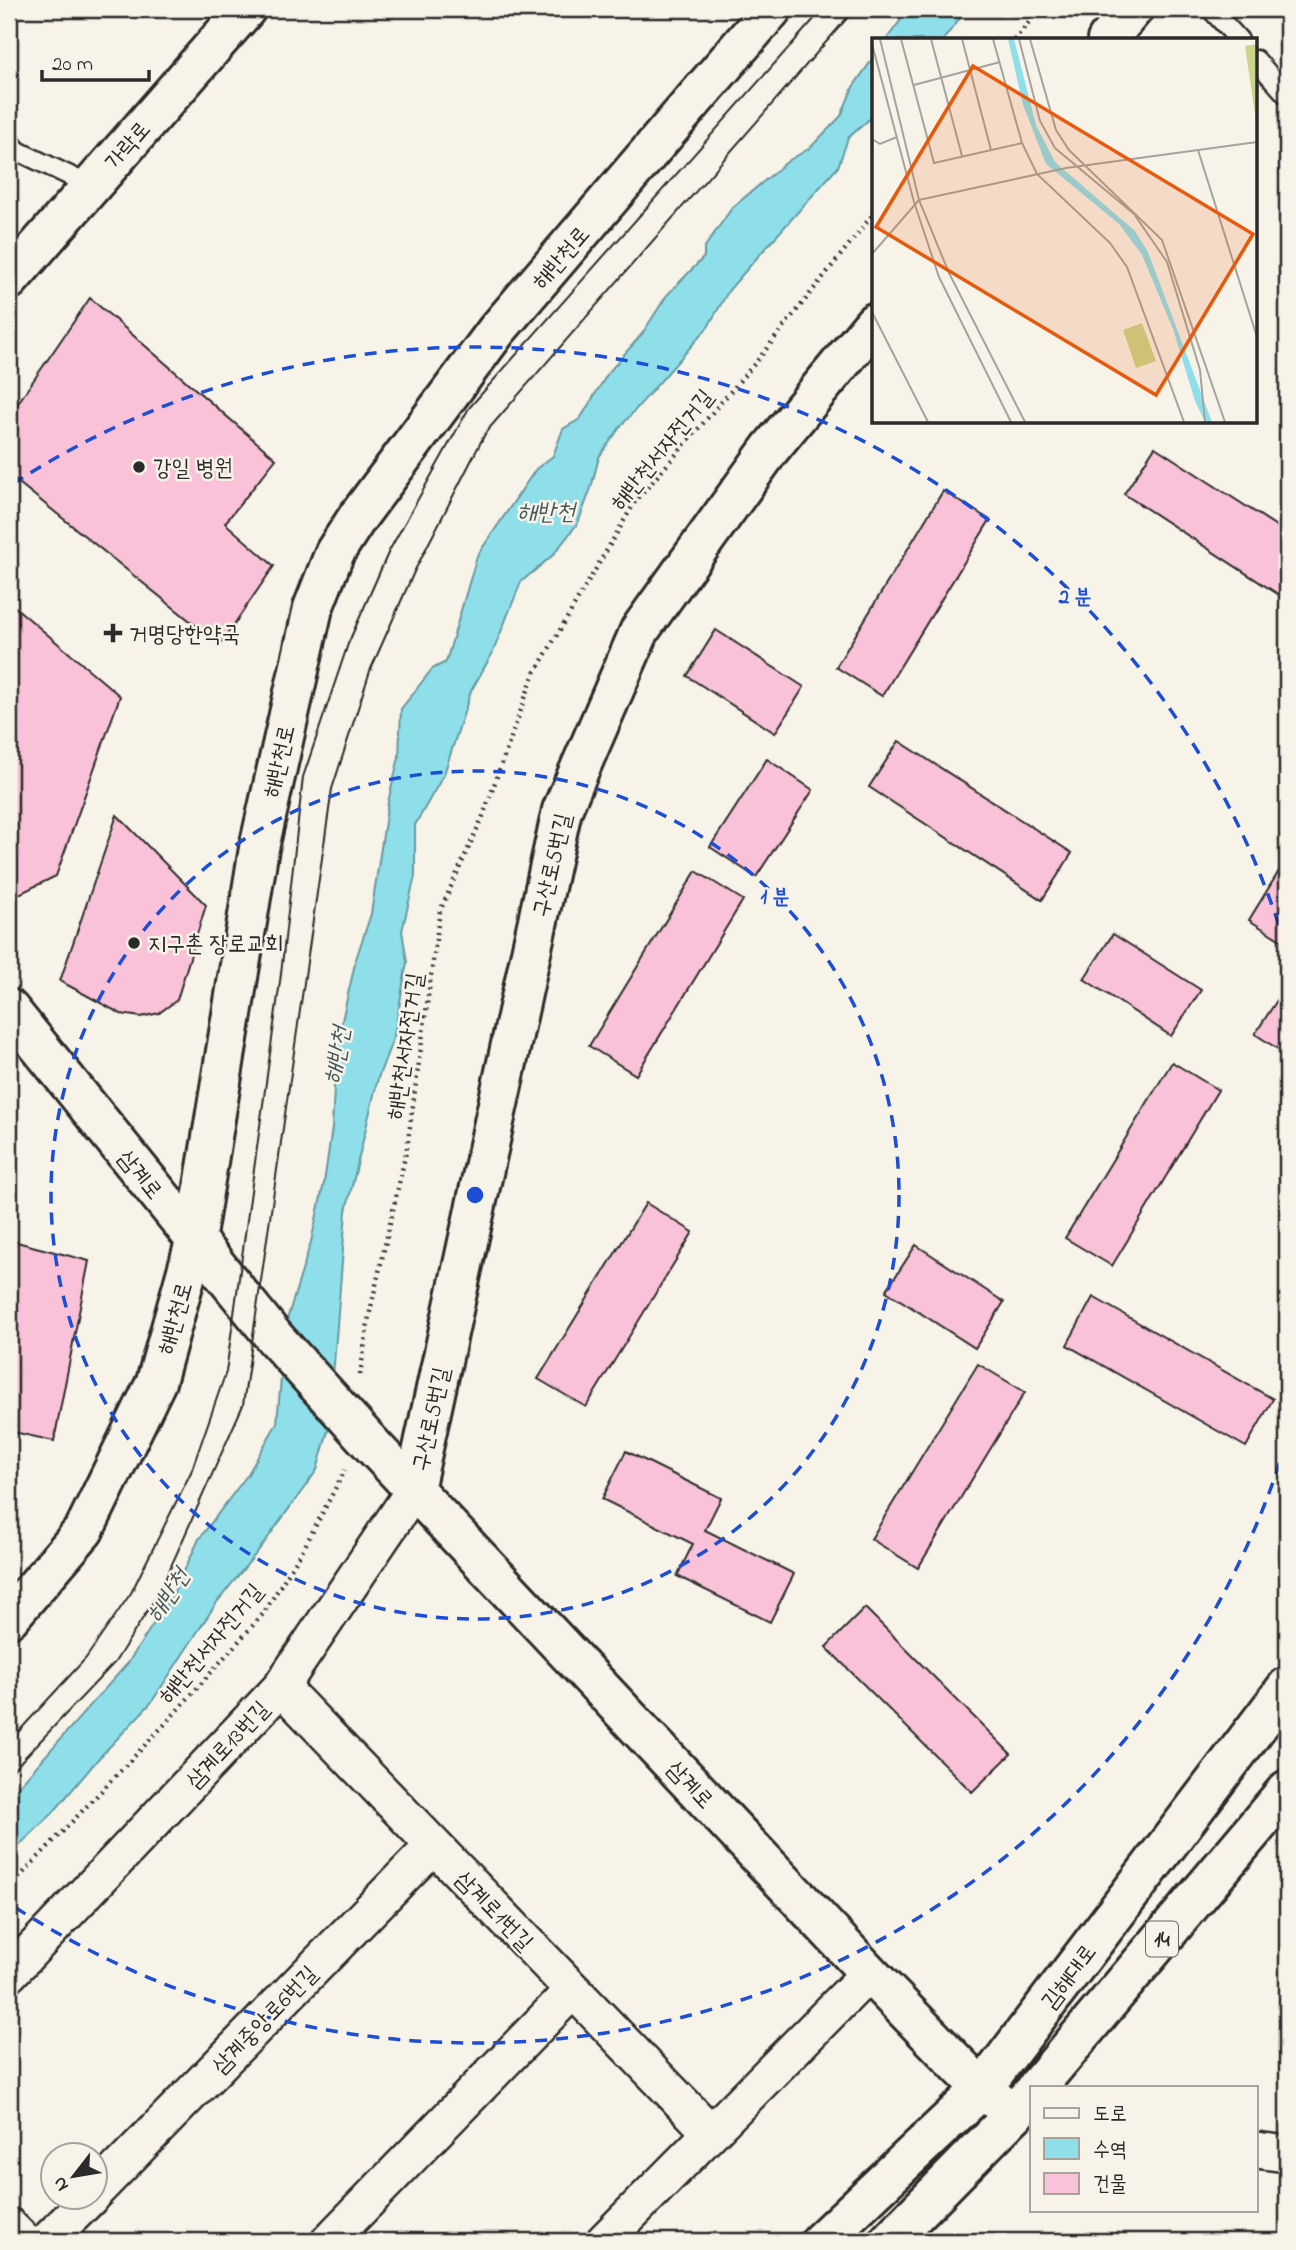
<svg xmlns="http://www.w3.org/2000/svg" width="1296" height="2250" font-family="'Indie Flower','Poor Story',sans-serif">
<rect width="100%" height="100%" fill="#f7f3e8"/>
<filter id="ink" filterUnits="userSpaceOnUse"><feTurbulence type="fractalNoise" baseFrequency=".0143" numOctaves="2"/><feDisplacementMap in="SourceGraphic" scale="14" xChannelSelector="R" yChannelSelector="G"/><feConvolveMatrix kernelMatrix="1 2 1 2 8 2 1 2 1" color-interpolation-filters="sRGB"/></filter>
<g filter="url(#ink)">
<!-- water -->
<path fill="#8fdfeb" stroke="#67979e" stroke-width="2" d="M 909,9 L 967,9 L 943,40 L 886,40 Z
M 874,57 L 874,115 L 848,138 L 838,167 L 754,261 L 729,290 L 708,327 L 621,426 L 599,457 L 591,488 L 578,523 L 553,555 L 521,582 L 492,654 L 471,691 L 444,774 L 415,825 L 415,876 L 402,931 L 407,962 L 394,1036 L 378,1078 L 346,1211 L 329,1427 L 317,1470 L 262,1546 L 217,1602 L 151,1703 L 98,1759 L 52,1814 L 9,1855 L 9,1797 L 128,1663 L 174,1592 L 199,1539 L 248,1474 L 277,1423 L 286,1323 L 311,1242 L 324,1183 L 332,1128 L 336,1047 L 356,959 L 371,914 L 388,802 L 399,757 L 401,709 L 432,669 L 446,662 L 477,556 L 536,469 L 553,456 L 563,429 L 580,419 L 608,373 L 642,334 L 667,295 L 704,257 L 704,248 L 732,208 L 788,161 L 810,148 L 841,116 L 853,87 Z"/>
<!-- building -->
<path fill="#fac2d8" stroke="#2b2b2b" stroke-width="2" d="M 90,298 L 276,459 L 225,523 L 274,566 L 220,645 L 9,475 L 9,416 Z
M 1155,447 L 1287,533 L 1287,600 L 1124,494 Z
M 943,491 L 990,520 L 882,696 L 836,667 Z
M 9,602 L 120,696 L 56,876 L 9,899 Z
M 716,630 L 804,687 L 775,733 L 687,676 Z
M 899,741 L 1072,853 L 1042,900 L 869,787 Z
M 767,759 L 813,790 L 756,877 L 710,847 Z
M 117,815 L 206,905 L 177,1000 L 159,1013 L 141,1017 L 121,1014 L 60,981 Z
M 1287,858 L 1287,944 L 1249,920 Z
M 696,871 L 743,900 L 636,1075 L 589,1046 Z
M 1113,934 L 1201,990 L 1171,1036 L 1084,979 Z
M 1285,988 L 1287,990 L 1287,1055 L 1255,1034 Z
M 1172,1062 L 1218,1090 L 1112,1266 L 1065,1238 Z
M 646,1203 L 693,1232 L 586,1407 L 538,1379 Z
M 9,1240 L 89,1261 L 54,1441 L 9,1431 L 9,1331 L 13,1307 L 9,1306 Z
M 916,1245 L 1004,1302 L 975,1348 L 886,1291 Z
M 1093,1297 L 1273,1399 L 1246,1447 L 1067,1345 Z
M 978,1364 L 1025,1392 L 918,1568 L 871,1539 Z
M 626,1451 L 721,1498 L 705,1530 L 794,1574 L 770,1622 L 677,1576 L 693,1544 L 602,1499 Z
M 865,1608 L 1011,1754 L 972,1792 L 826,1647 Z"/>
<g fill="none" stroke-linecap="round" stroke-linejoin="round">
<!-- lane casing -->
<g stroke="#2b2b2b" stroke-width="23">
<path id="lane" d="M 1211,9 L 1239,40
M 1256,60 L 1287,95
M 9,141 L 18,151 L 91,186"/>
</g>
<!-- street casing -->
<g stroke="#2b2b2b" stroke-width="40">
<path id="street" d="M 281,1687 L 710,2132
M 9,1974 L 281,1687 L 414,1490
M 1256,2150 L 1287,2154
M 94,2193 L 433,1846
M 9,2226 L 24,2241
M 47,2241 L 90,2198
M 329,2241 L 573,1990
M 604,2241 L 869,1973"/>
</g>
<!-- secondary casing -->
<g stroke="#2b2b2b" stroke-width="44">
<path id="secondary" d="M 1107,40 L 1133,9
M 9,280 L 246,9
M 9,1009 L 275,1338
M 373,1446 L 869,1973 L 982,2089 L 1014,2114
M 414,1490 L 562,810 L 640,630 L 770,449 L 874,323
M 9,1618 L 84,1530 L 156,1382 L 195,1242 L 259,848 L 313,608 L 335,552 L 357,518 L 497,330 L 772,9"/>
</g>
<!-- primary casing -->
<g stroke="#2b2b2b" stroke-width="44">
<path id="primary" d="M 1037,2087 L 1287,1790
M 821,2241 L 982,2089 L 1287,1687
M 889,2241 L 1014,2114 L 1032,2094"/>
</g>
<!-- path -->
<path stroke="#2b2b2b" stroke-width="4.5" stroke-dasharray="2 5" stroke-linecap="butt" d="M 1014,40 L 1040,9
M 360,1375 L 369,1316 L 407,1148 L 440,911 L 483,816 L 533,676 L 635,502 L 756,362 L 874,213
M 9,1888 L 166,1723 L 263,1614 L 305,1546 L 345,1470"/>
<!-- lane -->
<use href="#lane" stroke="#f7f3e8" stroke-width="18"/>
<!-- street -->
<use href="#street" stroke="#f7f3e8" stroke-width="35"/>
<!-- secondary -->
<use href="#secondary" stroke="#f7f3e8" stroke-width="38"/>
<!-- primary -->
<use href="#primary" stroke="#f7f3e8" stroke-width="38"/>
<!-- tram -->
<path stroke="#2b2b2b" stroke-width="2" d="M 9,1742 L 86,1658 L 131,1593 L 191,1472 L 226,1372 L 281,974 L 303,777 L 348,644 L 389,551 L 469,408 L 823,9
M 9,1774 L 115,1662 L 160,1591 L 243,1405 L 332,789 L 370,671 L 414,572 L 486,432 L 855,9"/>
<!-- secondary-bridge casing -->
<g stroke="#2b2b2b" stroke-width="44" stroke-linecap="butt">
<path id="secondary-bridge" d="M 275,1338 L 373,1446"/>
</g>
<!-- secondary-bridge -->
<use href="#secondary-bridge" stroke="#f7f3e8" stroke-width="38"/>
</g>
</g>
<!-- distance rings -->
<g fill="none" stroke="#1d4ed8" stroke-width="3.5" stroke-dasharray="12 9">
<circle cx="475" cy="1195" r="424"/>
<path d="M1286 1443A848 848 0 0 1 13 1906M13 484A848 848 0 0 1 1286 947"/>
</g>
<!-- markers -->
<g fill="#2b2b2b" stroke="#f7f3e8" stroke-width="2.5">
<circle cx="139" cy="467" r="7"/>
<path d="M109.5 622.5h7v7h7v7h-7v7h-7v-7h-7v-7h7z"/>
<circle cx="134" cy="943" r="7"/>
</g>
<g text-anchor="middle" stroke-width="5" stroke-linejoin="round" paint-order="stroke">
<!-- shield labels -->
<rect fill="#f7f3e8" stroke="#686764" stroke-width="2" x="1146" y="1921.5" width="32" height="35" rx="5"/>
<g font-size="21" font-weight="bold" fill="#2b2b2b">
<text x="1162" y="1946">14</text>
</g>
<!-- street labels -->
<g font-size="23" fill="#2b2b2b" stroke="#f7f3e8">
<text transform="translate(127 145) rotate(-49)" y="8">가락로</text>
<text transform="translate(560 257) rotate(-49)" y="8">해반천로</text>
<text transform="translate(661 449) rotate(-51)" y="8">해반천서자전거길</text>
<text transform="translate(278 761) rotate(-77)" y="8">해반천로</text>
<text transform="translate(551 865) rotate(-77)" y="8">구산로5번길</text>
<text transform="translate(404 1046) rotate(-82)" y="8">해반천서자전거길</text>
<text transform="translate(141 1174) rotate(51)" y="8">삼계로</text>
<text transform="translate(174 1318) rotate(-74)" y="8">해반천로</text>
<text transform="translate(430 1419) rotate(-78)" y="8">구산로5번길</text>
<text transform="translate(210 1643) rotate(-50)" y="8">해반천서자전거길</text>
<text transform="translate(227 1744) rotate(-47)" y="8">삼계로13번길</text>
<text transform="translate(691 1784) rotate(47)" y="8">삼계로</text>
<text transform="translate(495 1910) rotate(46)" y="8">삼계로1번길</text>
<text transform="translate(1068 1976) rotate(-53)" y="8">김해대로</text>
<text transform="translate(264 2019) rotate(-46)" y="8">삼계중앙로6번길</text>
</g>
<!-- poi labels -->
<g font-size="23" fill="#2b2b2b" stroke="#f7f3e8" text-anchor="start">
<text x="153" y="475">강일 병원</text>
<text x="129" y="641">거명당한약국</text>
<text x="148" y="951">지구촌 장로교회</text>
</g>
<!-- water labels -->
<g font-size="24" font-style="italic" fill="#44585b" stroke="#f7f3e8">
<text x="546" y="519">해반천</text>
<text transform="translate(336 1055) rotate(-80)" y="8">해반천</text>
<text transform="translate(167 1595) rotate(-57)" y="8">해반천</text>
</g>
</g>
<!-- overview -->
<g transform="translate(872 38)">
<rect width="385" height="385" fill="#f7f3e8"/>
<path d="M 385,6 L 385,90 L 373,8 ZM 270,285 L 284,323 L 264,330 L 251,292 Z" fill="#c8d589"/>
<path d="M 136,1 L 142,1 L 164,87 L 183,124 L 263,193 L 276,214 L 340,384 L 333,384 L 323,363 L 301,291 L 270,217 L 247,186 L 174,126 L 151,67 Z" fill="#8fdfeb"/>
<path fill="none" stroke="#a5a39c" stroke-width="2" d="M 8,1 L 47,162 L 77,235 L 153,384M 29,1 L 62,125 L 150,105M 59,1 L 90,118M 90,1 L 119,112M 121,1 L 150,105 L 165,136 L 238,205 L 255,229 L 312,384M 147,1 L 168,83 L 183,110 L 262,176 L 295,224 L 328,332 L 333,384M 158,1 L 184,92 L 197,112 L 290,202 L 353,384M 0,6 L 42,164 L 67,239 L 139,384M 42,47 L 128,24M 0,101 L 8,106 L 25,99M 326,112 L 385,299M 0,216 L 47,162 L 194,130 L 385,104M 0,274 L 56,384"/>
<path fill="#e8590c" fill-opacity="0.15" stroke="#e8590c" stroke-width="3.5" d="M 101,28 L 381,196 L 284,357 L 4,189 Z"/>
<rect width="385" height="385" fill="none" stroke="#2b2b2b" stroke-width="3.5"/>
</g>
<circle cx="475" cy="1195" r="10" fill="#1d4ed8" stroke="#f7f3e8" stroke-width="3.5"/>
<g font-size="21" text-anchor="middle" font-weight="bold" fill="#1d4ed8" stroke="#f7f3e8" stroke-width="5" stroke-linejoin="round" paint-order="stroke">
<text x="1075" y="603">2 분</text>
<text x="775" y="903">1 분</text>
</g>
<!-- margin -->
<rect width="1296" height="2250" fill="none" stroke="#f7f3e8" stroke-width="35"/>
<rect x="18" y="18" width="1261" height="2215" fill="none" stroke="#2b2b2b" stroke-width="2.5" filter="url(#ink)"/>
<!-- legend -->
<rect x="1030" y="2086" width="228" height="126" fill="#f7f3e8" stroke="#a5a39c" stroke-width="2"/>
<rect x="1044" y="2108" width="35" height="10" fill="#f7f3e8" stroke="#a5a39c" stroke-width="2"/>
<text x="1093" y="2120" font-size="21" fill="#2b2b2b">도로</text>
<rect x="1044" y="2138" width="35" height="21" fill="#8fdfeb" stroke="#a5a39c" stroke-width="2"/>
<text x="1093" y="2156" font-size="21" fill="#2b2b2b">수역</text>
<rect x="1044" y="2173" width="35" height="21" fill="#fac2d8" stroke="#a5a39c" stroke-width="2"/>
<text x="1093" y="2190" font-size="21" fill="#2b2b2b">건물</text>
<!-- north arrow -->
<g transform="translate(74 2176) rotate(239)"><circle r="33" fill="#f7f3e8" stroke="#a5a39c" stroke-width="2"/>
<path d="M0-5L12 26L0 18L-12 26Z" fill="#2b2b2b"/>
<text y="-10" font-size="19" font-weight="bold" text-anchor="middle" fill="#2b2b2b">N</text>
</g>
<!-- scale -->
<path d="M42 70v10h107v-10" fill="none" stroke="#2b2b2b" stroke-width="3.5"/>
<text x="52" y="70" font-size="21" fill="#2b2b2b" stroke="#f7f3e8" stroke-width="5" paint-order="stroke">20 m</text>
</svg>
